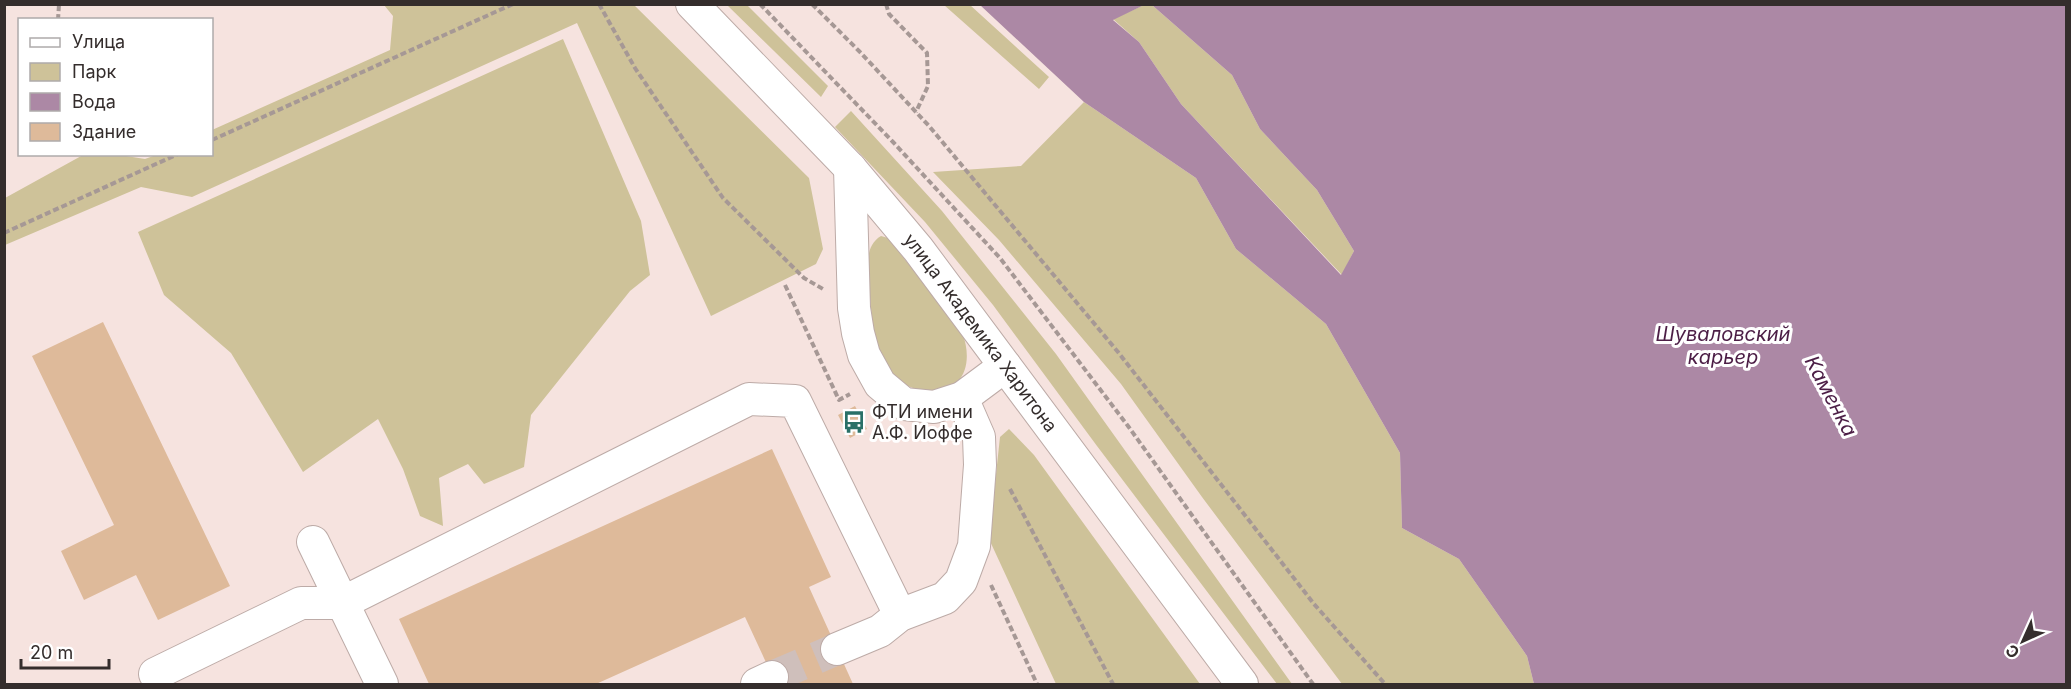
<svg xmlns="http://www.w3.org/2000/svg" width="2071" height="689" font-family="Inter,sans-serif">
<rect width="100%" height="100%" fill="#f6e3df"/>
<!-- green -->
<path fill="#cec299" d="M 633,4 L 809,178 L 823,249 L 816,264 L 711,316 L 577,23 L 192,197 L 141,187 L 5,245 L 5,198 L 83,155 L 120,155 L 145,159 L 156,155 L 212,154 L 212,130 L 390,50 L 393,16 L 384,5 Z
M 727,5 L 747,5 L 828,86 L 821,97 Z
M 944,5 L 970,5 L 1049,77 L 1039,89 Z
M 1144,5 L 1152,5 L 1232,75 L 1260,129 L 1317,190 L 1354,251 L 1342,275 L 1181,104 L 1139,42 L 1113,19 Z
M 563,39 L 641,221 L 650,275 L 630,291 L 531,415 L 524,467 L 484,484 L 468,464 L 439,478 L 443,526 L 420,516 L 403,469 L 378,419 L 303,472 L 231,353 L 164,295 L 138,232 Z
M 1084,102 L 1196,178 L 1236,249 L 1326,324 L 1400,453 L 1402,528 L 1459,559 L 1527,656 L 1534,684 L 1342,684 L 1202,497 L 1121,384 L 999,240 L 933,172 L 1021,166 Z
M 851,111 L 942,211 L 1056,354 L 1292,684 L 1277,684 L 1097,446 L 993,305 L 925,222 L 835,127 Z
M 881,236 L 888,238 L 962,332 C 977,371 956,402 913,388 C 905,385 896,380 891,373 C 872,349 872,315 869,286 C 868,268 864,246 881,236 Z
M 1009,429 L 1034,455 L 1200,684 L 1056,684 L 989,539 L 1000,437 Z"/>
<!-- water -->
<path fill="#ac88a5" d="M 980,5 L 1144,5 L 1113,20 L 1139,42 L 1181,104 L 1341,275 L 1354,251 L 1317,190 L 1260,129 L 1232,75 L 1152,5 L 2066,5 L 2066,684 L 1534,684 L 1527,656 L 1459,559 L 1402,528 L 1400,453 L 1326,324 L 1236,249 L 1196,178 L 1084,102 Z"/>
<!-- building -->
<path fill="#deba9a" d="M 103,322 L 230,586 L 158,620 L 136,575 L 84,600 L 61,551 L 114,525 L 32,356 Z
M 855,406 L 867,429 L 850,438 L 838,415 Z
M 772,449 L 831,577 L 809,587 L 853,684 L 776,684 L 745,617 L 596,684 L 429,684 L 399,619 Z"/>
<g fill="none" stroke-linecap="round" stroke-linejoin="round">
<!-- minor-tunnel -->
<path stroke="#cfbfbb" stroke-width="32" stroke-dasharray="32 16" stroke-linecap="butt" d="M 772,677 L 837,649"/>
<!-- minor casing -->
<g stroke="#bdaba7" stroke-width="34">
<g id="minor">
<path id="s1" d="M 692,4 L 850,168 L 918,249 L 1242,684"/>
<path d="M 850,168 L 854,308 L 858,333 L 864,355 L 880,384 L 904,404 L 934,407 L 962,398 L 1005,366"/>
<path d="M 313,542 L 382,684"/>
<path d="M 837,649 L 880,631 L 900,615 L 945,598 L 961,581 L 974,546 L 980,465 L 979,437 L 962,398"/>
<path d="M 155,674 L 301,603 L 342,603 L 749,399 L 795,401 L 900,615"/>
<path d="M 757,684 L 772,677"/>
</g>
</g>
<!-- path -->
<path stroke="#a69895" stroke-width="4" stroke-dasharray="6 3" stroke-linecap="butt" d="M 599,4 L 635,68 L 723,198 L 804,278 L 823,289
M 760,4 L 893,142 L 1000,258 L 1128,426 L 1313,684
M 812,4 L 860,52 L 929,126 L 1118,352 L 1314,604 L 1385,684
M 886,4 L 889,14 L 927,53 L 928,86 L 916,112
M 58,20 L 59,4
M 212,140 L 513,4
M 4,233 L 178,154
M 785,285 L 839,400 L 850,394
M 1010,489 L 1113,684
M 991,585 L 1037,684"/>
<!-- minor -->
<use href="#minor" stroke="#fff" stroke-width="32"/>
</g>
<!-- icons -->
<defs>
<g id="bus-bare" transform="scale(1.8)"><path d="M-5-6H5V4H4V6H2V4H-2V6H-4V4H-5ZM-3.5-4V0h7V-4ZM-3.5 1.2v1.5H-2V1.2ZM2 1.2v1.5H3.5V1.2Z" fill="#297067" stroke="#fff" stroke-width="2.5" paint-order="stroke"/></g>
</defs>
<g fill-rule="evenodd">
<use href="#bus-bare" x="854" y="422"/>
</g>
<g text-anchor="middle" stroke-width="6" stroke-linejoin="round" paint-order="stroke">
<!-- street labels -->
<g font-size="18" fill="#342d2c" stroke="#fff">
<text dy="6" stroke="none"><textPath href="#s1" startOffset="438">улица Академика Харитона</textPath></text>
</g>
<!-- poi labels -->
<g font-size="18" fill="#342d2c" stroke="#fff" text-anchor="start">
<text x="872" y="418">ФТИ имени<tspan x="872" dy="21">А.Ф. Иоффе</tspan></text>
</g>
<!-- water labels -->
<g font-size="20" font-style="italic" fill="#4c1e46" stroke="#fff">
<text x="1723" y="341">Шуваловский<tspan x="1723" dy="23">карьер</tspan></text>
<text transform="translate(1831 396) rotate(62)" y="7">Каменка</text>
</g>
</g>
<!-- border -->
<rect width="2071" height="689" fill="none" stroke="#342d2c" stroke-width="12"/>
<!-- legend -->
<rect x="18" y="18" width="195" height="138" fill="#ffffff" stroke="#aeabab" stroke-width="1.5"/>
<rect x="30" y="38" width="30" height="9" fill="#ffffff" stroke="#aeabab" stroke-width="1.5"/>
<text x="72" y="48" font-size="18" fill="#342d2c">Улица</text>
<rect x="30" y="63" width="30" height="18" fill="#cec299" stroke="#aeabab" stroke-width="1.5"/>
<text x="72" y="78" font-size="18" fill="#342d2c">Парк</text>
<rect x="30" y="93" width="30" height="18" fill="#ac88a5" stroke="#aeabab" stroke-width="1.5"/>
<text x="72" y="108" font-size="18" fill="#342d2c">Вода</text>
<rect x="30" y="123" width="30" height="18" fill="#deba9a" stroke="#aeabab" stroke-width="1.5"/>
<text x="72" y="138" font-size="18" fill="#342d2c">Здание</text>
<!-- north arrow -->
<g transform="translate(2023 641) rotate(225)" stroke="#ffffff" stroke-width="4.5" paint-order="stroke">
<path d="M0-4.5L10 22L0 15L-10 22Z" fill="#342d2c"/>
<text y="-9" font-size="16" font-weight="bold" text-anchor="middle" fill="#342d2c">С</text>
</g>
<!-- scale -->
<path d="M21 659v9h88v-9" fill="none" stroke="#342d2c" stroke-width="3"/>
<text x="30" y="659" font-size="18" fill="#342d2c" stroke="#ffffff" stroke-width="4.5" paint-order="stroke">20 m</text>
</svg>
